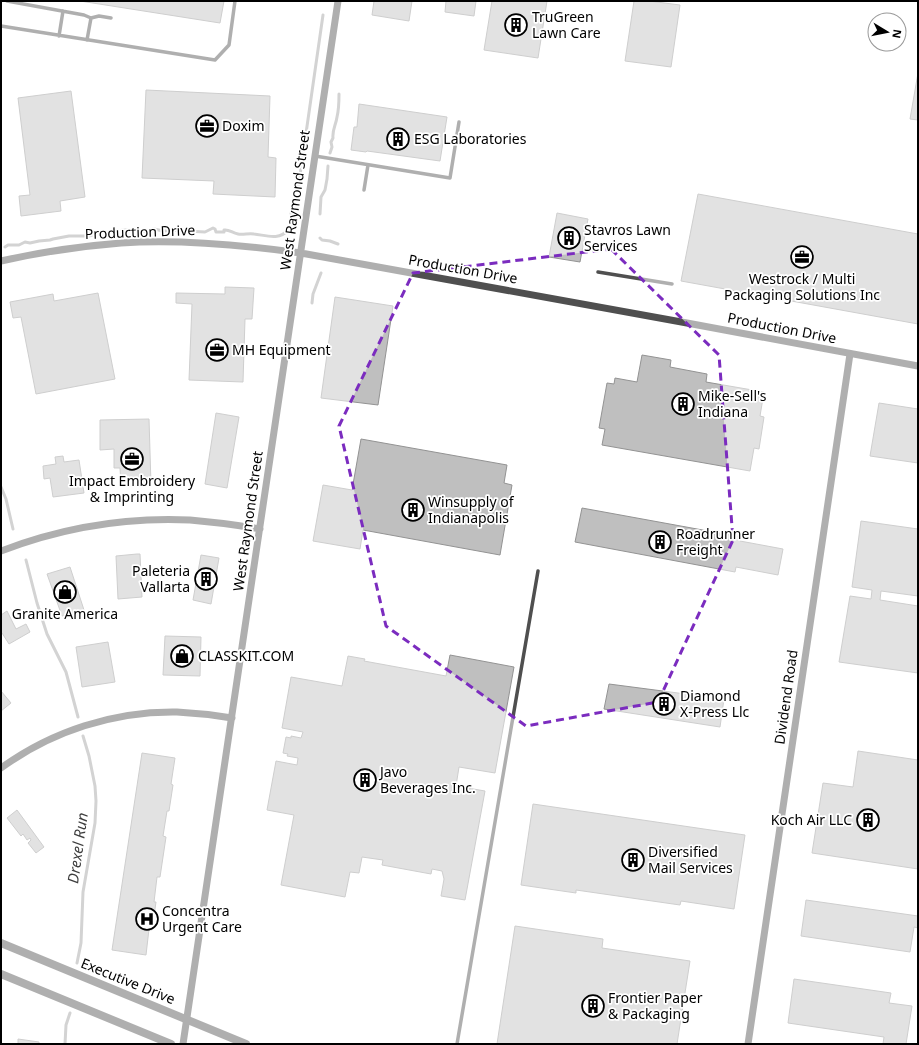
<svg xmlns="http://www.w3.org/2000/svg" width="919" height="1045" font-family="'Noto Sans',sans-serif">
<rect width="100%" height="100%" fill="#fff"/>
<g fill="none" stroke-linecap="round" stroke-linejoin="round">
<!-- stream -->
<path stroke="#9d9d9d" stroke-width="3" d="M 330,153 L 332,147 L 331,142 L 333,138 C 332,130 336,125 337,117 C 339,109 339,101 339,94
M 298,189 L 323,15
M 320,214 L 321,197 L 325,190 L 327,179 L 328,166
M 122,230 L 134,230 L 141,232 L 154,229 L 163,231 L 179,230 L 183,232 L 187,231 L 205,232 L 213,228 L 215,229 L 216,232 L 224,232 L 224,230 C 229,229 232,233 238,234 C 243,235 249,233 254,234 C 265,235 279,241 288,230 C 294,221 293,222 291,213 L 294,211 L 295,208
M 320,238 L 322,240 L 330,241 L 338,244
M 5,247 L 8,245 L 19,245 L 25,242 L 30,243 L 39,241 L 50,240 L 53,239 L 69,236 L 89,236 L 95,234
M 312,303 L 313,294 L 321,273
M 1,487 L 6,499 L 13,529
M 26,560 L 37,603 L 47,634 L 66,672 L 78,717
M 77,963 L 81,943 L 83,892 L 95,823 L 96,801 L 95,786 L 89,756 L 83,736
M 65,1044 L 66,1025 L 70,1013"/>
</g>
<!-- building -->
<path fill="#bfbfbf" stroke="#939393" d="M 80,1 L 224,1 L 220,23 Z
M 374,1 L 412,1 L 409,21 L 372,15 Z
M 446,1 L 476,1 L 474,16 L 445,12 Z
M 492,1 L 547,1 L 538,58 L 484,50 Z
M 634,1 L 649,1 L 680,5 L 671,67 L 625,61 Z
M 918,73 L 918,120 L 910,119 Z
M 146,90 L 270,96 L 268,157 L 276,158 L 275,197 L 213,194 L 214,181 L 142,178 Z
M 71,91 L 85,197 L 60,201 L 61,211 L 21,216 L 19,196 L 30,195 L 18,98 Z
M 359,104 L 447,117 L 440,161 L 367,151 L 366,152 L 351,150 L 354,127 L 357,127 Z
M 698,194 L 918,234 L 918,324 L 681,281 Z
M 557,213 L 588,219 L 580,262 L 549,257 Z
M 225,287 L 254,288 L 252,319 L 245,319 L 243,382 L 189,380 L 192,304 L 176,303 L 176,293 L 225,294 Z
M 98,293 L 115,379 L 36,394 L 21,317 L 13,318 L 10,302 L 53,294 L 54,301 Z
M 335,297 L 393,306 L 378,405 L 321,398 Z
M 642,355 L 671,360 L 670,367 L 707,374 L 706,382 L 764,392 L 760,416 L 764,417 L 759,449 L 754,448 L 750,471 L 602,445 L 605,429 L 599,428 L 607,383 L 614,384 L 615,378 L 637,382 Z
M 879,403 L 918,409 L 918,463 L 870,456 Z
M 216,413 L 239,417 L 227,488 L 205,484 Z
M 149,419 L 151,485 L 121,486 L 120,468 L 114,468 L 114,449 L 100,450 L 100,420 Z
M 361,439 L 507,465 L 504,483 L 512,485 L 500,555 L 363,530 L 360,549 L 313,541 L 323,485 L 352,490 Z
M 63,456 L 64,462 L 79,460 L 84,493 L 53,497 L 50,478 L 44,479 L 43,466 L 56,464 L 55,457 Z
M 582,508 L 741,537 L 740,541 L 783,549 L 778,575 L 736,567 L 735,572 L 575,542 Z
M 861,521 L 918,529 L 918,596 L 881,591 L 880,600 L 918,606 L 918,673 L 839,662 L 850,596 L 871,599 L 872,590 L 852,587 Z
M 137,554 L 140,554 L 142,597 L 118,599 L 116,556 Z
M 201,555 L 219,558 L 211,604 L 193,600 Z
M 70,567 L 84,610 L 62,616 L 47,574 Z
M 7,611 L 16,629 L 26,624 L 30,632 L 9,644 L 2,633 L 1,634 L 1,615 Z
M 165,636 L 201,637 L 200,676 L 163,675 Z
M 108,642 L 115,682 L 82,687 L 76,647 Z
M 450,655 L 514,667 L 495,773 L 459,767 L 456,786 L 485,791 L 465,900 L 441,896 L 444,879 L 442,871 L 432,869 L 431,874 L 382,865 L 383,860 L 362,857 L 359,873 L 350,872 L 345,897 L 281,885 L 294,815 L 267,810 L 276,761 L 297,765 L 298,758 L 287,756 L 288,754 L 283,753 L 286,737 L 291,738 L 291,736 L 301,738 L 303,732 L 282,728 L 291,677 L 342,686 L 348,656 L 365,659 L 364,661 L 446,676 Z
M 609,684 L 724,699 L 720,727 L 604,709 Z
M 1,691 L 11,703 L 1,711 Z
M 858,751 L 918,760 L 918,869 L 812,853 L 823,783 L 853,787 Z
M 142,753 L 175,758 L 171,784 L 173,785 L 169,811 L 167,811 L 163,836 L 166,837 L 160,877 L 157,877 L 154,902 L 156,902 L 152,930 L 149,929 L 146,955 L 112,950 Z
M 533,804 L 745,835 L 734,909 L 681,901 L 680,905 L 576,890 L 576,893 L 521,885 Z
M 17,810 L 44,847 L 36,853 L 28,843 L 31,840 L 30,838 L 27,840 L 23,834 L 21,836 L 7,818 Z
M 806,900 L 918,916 L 918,928 L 914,927 L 910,952 L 801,936 Z
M 515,926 L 603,939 L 602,948 L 690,961 L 677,1044 L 497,1044 Z
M 794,979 L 891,993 L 889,1003 L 912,1006 L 906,1044 L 883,1044 L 884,1037 L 788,1023 Z
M 18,1039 L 39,1042 L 39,1044 L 18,1044 Z"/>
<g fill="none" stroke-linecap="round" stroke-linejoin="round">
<!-- service -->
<path stroke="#4f4f4f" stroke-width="3.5" d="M 7,1 L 84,15 L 91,18 L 99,16 L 111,18
M 1,26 L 215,60 L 229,45 L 235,1
M 59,36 L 63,11
M 87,40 L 91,18
M 315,156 L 450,178 L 459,122
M 364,190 L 368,165
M 598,272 L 672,284
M 457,1044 L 538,571"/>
<!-- minor -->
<path stroke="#4f4f4f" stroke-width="7" d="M 1,261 C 41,252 81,246 121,243 C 180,239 243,245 301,253 L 687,323 L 918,366
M 1,551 C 61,528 126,517 190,520 C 213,522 237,525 260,529
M 1,768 C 52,731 114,711 177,712 C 196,713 214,715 232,718
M 183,1044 L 338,1
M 748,1044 L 850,354"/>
<!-- tertiary -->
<path stroke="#4f4f4f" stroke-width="8" d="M 1,943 L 246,1044
M 1,974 L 171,1044"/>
</g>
<!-- marked area -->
<path d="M0 0H919V1045H0ZM 611,249 L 719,355 L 733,540 L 658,702 L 526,726 L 386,626 L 339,426 L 413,273 Z" fill="#fff" fill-opacity=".55" fill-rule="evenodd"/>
<path fill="none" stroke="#7b2cbf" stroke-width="3" stroke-dasharray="8 5" stroke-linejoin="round" d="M 611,249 L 719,355 L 733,540 L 658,702 L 526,726 L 386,626 L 339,426 L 413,273 Z"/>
<!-- icons -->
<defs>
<g id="building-ring" transform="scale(1.15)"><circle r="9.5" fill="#fff" stroke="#000" stroke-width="1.5"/><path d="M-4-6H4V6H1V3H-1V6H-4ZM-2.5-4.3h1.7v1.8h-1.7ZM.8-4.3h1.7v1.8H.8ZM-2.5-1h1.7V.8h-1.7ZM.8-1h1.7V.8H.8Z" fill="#000"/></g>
<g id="office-ring" transform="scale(1.15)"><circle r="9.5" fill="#fff" stroke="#000" stroke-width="1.5"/><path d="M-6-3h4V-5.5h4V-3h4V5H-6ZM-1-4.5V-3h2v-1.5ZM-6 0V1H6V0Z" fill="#000"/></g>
<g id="shop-ring" transform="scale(1.15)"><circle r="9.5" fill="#fff" stroke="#000" stroke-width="1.5"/><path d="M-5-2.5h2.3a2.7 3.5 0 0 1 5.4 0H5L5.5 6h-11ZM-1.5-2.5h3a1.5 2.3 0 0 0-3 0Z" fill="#000"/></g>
<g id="hospital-ring" transform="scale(1.15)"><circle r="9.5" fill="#fff" stroke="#000" stroke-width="1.5"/><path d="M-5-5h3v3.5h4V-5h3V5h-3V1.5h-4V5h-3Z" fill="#000"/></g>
</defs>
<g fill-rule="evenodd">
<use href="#building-ring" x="516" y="25"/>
<use href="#office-ring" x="207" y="126"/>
<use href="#building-ring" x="398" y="139"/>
<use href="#building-ring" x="569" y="238"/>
<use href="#office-ring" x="802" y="257"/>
<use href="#office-ring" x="217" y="350"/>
<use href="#building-ring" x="683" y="404"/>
<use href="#office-ring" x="132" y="459"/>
<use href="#building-ring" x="413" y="510"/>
<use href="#building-ring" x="660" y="542"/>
<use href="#building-ring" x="206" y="579"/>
<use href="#shop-ring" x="65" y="592"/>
<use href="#shop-ring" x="182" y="656"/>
<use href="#building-ring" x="664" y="704"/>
<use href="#building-ring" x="365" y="780"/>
<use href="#building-ring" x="868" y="820"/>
<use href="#building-ring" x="633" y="860"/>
<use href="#hospital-ring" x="147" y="919"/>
<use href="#building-ring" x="593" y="1006"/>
</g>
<g text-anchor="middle" stroke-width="3.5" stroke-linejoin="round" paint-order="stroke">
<!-- poi labels -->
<g font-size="14" fill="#000" stroke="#fff" text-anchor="start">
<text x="532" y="22">TruGreen<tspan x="532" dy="16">Lawn Care</tspan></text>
<text x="222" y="131">Doxim</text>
<text x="414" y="144">ESG Laboratories</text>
<text x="584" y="235">Stavros Lawn<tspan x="584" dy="16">Services</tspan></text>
<text x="802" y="284" text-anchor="middle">Westrock / Multi<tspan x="802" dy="16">Packaging Solutions Inc</tspan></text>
<text x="232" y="355">MH Equipment</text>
<text x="698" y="401">Mike-Sell's<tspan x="698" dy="16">Indiana</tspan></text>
<text x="132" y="486" text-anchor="middle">Impact Embroidery<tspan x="132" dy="16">&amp; Imprinting</tspan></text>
<text x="428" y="507">Winsupply of<tspan x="428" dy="16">Indianapolis</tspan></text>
<text x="676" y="539">Roadrunner<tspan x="676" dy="16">Freight</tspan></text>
<text x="190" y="576" text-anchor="end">Paleteria<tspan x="190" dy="16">Vallarta</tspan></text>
<text x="65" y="619" text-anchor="middle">Granite America</text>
<text x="198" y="661">CLASSKIT.COM</text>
<text x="680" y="701">Diamond<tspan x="680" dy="16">X-Press Llc</tspan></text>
<text x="380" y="777">Javo<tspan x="380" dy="16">Beverages Inc.</tspan></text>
<text x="852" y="825" text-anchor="end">Koch Air LLC</text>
<text x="648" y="857">Diversified<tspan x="648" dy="16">Mail Services</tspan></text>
<text x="162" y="916">Concentra<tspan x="162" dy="16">Urgent Care</tspan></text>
<text x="608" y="1003">Frontier Paper<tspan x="608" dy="16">&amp; Packaging</tspan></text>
</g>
<!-- street labels -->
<g font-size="14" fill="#000" stroke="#fff">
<text transform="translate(295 200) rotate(-82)" y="5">West Raymond Street</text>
<text transform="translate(140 232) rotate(-2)" y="5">Production Drive</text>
<text transform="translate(463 269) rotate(10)" y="5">Production Drive</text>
<text transform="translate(782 328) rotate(11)" y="5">Production Drive</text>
<text transform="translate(248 521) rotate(-82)" y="5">West Raymond Street</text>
<text transform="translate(786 697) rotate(-82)" y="5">Dividend Road</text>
<text transform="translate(128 981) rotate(22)" y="5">Executive Drive</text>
</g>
<!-- water labels -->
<g font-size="15" font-style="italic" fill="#3e3e3e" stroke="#fff">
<text transform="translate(78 848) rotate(-82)" y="5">Drexel Run</text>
</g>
</g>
<!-- border -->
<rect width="919" height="1045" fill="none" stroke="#000000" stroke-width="4"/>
<!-- north arrow -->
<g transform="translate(887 32) rotate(100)"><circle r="19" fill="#ffffff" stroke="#999999"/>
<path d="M0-3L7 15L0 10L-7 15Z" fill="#000000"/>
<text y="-6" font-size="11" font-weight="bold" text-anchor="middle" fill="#000000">N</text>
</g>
</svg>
